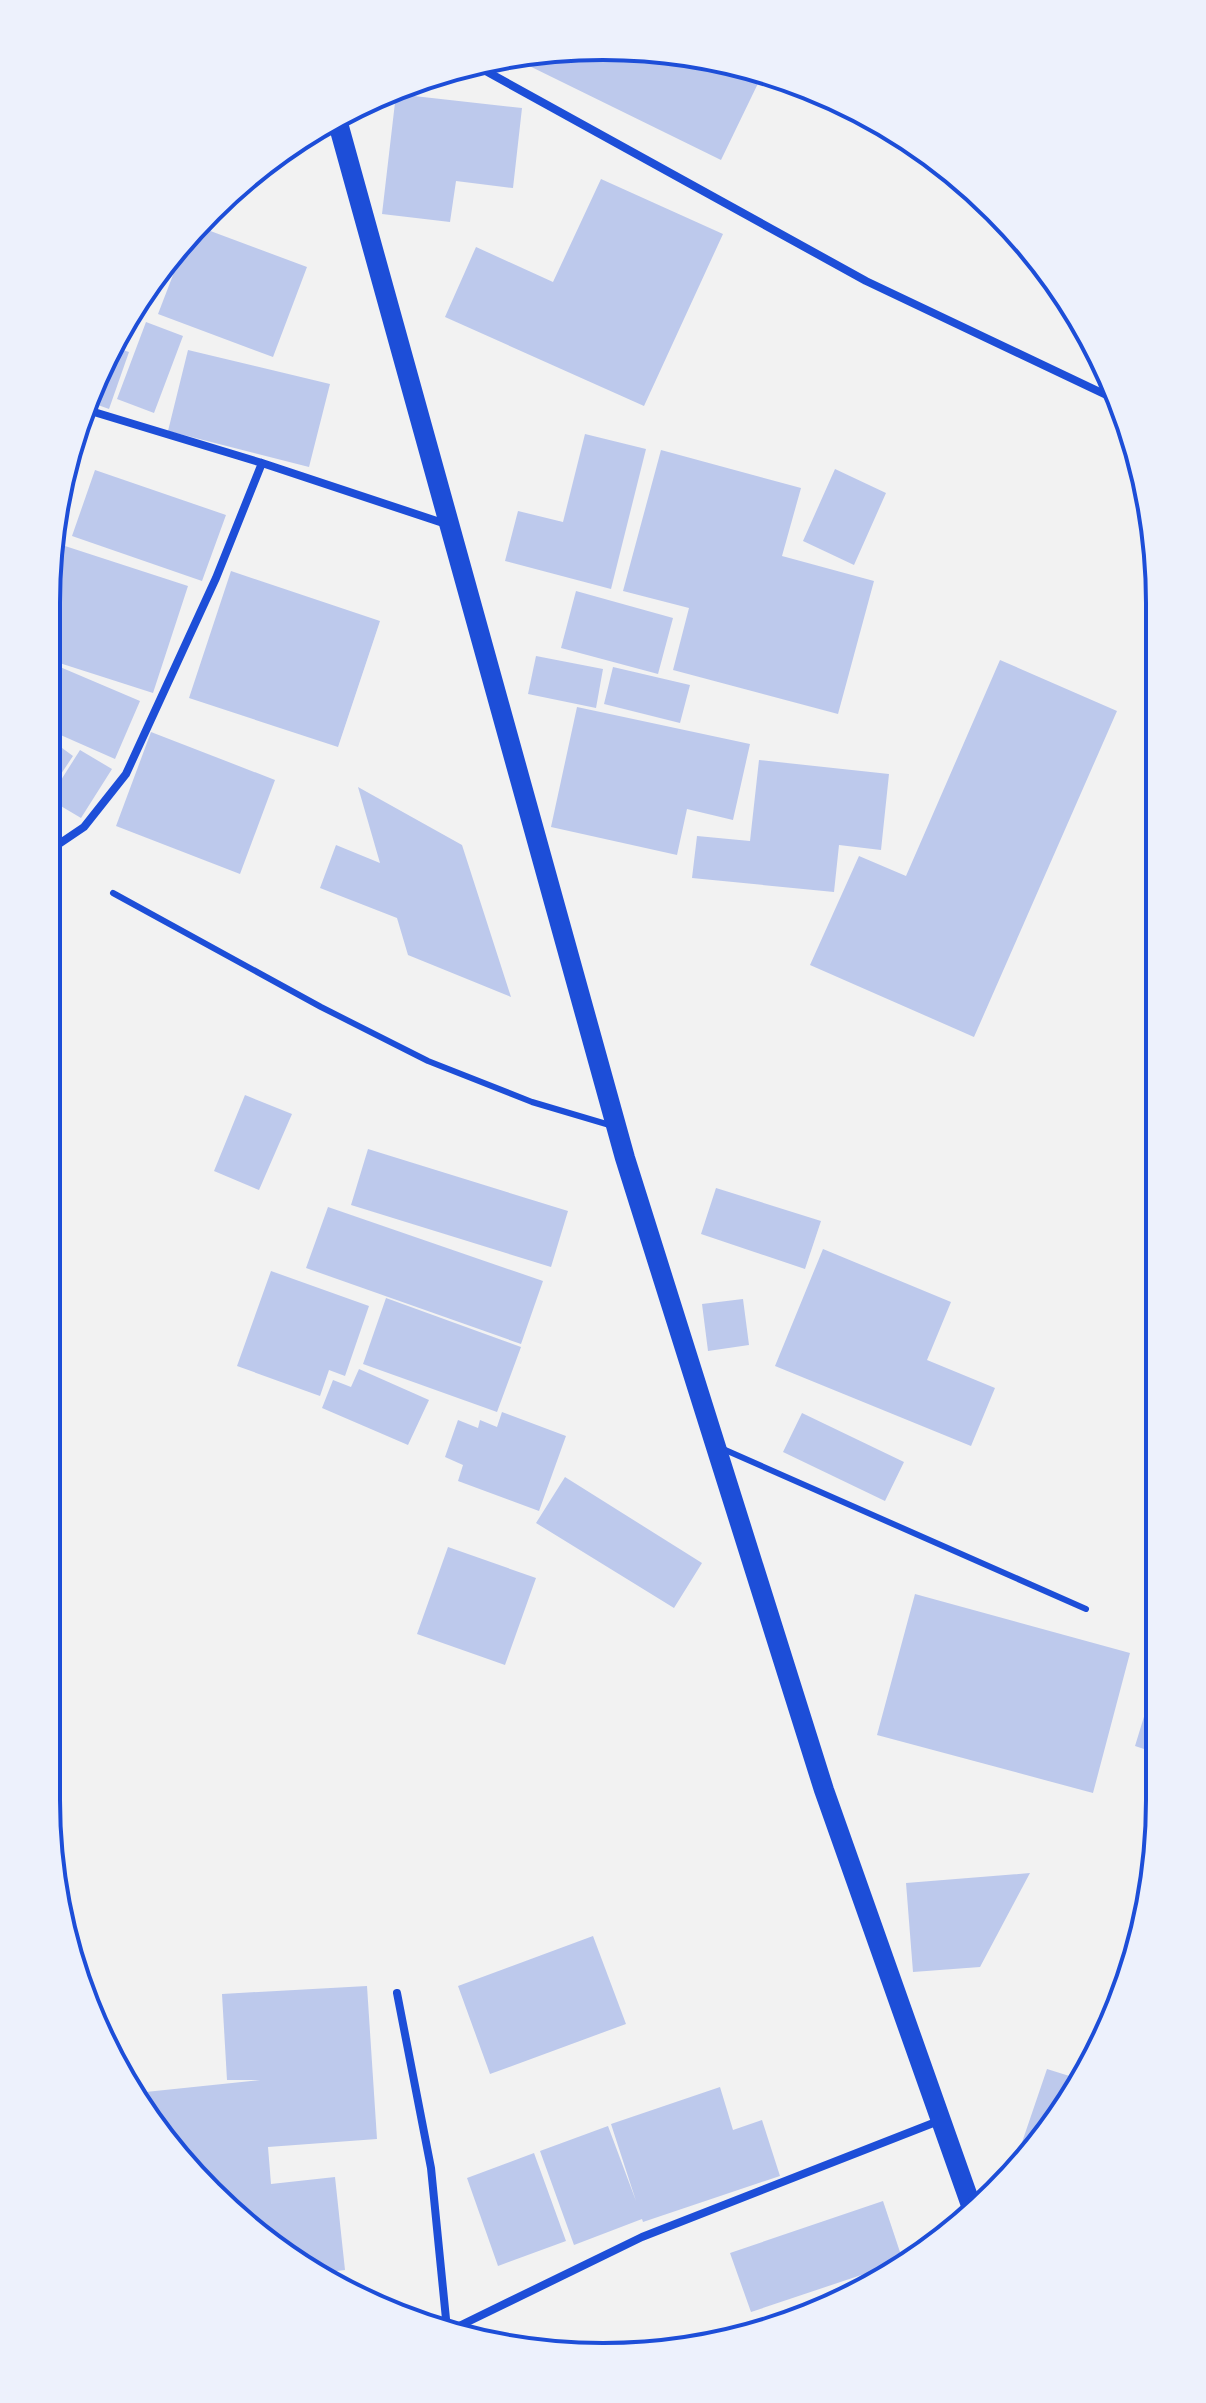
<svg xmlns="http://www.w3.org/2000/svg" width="1206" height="2403" font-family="'Fira Sans',sans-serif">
<rect width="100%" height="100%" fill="#f2f2f2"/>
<!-- building -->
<path fill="#bdc9ec" d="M 639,47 L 747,65 L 764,71 L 721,160 L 509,56 L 530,51 Z
M 396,94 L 522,108 L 513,188 L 456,181 L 450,222 L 382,214 Z
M 601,179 L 723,234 L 644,406 L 445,317 L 476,247 L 553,282 Z
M 197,226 L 307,267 L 273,357 L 158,314 L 188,236 Z
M 146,322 L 183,336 L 154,413 L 117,399 Z
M 110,346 L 129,352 L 109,409 L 87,401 Z
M 188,350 L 330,384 L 309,467 L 168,431 Z
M 585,434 L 646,449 L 611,589 L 505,561 L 518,511 L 563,522 Z
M 661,450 L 801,488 L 782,556 L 874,581 L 838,714 L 673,670 L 689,608 L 623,591 Z
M 64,466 L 73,469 L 54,545 L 51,544 Z
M 835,469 L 886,493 L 854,565 L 803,541 Z
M 95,470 L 226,515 L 202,581 L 72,536 Z
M 65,546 L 188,586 L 153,693 L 47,659 L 47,601 Z
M 231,571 L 380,621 L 338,747 L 189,698 Z
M 576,591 L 673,618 L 658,674 L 561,648 Z
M 536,656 L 603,669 L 596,708 L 528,694 Z
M 1000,660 L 1117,711 L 974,1037 L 810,965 L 859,856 L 906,876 Z
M 60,667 L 140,701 L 115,759 L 47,729 L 47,696 Z
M 613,667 L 690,685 L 680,723 L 604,704 Z
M 577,707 L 750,744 L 733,820 L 687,809 L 677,855 L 551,827 Z
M 151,732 L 275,780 L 240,874 L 116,826 Z
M 47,737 L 73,756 L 47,795 Z
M 80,750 L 112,769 L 81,818 L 49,799 Z
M 759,760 L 889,774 L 881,850 L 839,845 L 834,892 L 692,878 L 697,836 L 750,841 Z
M 358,787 L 462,845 L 511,997 L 408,955 L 397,918 L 320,888 L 336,845 L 380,863 Z
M 245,1095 L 292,1114 L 259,1190 L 214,1171 Z
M 368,1149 L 568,1211 L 551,1267 L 351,1205 Z
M 716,1188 L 821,1221 L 805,1269 L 701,1234 Z
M 328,1207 L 543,1281 L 521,1344 L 306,1268 Z
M 823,1249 L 951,1302 L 927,1360 L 995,1388 L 971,1446 L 775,1366 Z
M 271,1271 L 369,1306 L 345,1376 L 329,1370 L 320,1396 L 237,1366 Z
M 386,1298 L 521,1347 L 497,1412 L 363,1364 Z
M 743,1299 L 749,1345 L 708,1351 L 702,1304 Z
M 359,1369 L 429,1400 L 408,1445 L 322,1408 L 333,1380 L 351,1387 Z
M 502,1412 L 566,1436 L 539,1511 L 458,1481 L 463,1465 L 445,1457 L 458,1420 L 478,1428 L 480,1420 L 497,1427 Z
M 802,1413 L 904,1462 L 885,1501 L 783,1452 Z
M 565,1477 L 702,1563 L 674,1608 L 536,1523 Z
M 448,1547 L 536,1578 L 505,1665 L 417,1634 Z
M 915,1594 L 1130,1653 L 1093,1793 L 877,1735 Z
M 1158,1671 L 1159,1754 L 1135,1746 Z
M 1030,1873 L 980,1967 L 913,1972 L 906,1883 Z
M 593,1936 L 626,2024 L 490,2074 L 458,1986 Z
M 367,1986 L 377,2139 L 268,2147 L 271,2184 L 335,2177 L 345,2270 L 312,2274 L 235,2218 L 161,2139 L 136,2093 L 260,2080 L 227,2080 L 222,1994 Z
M 1047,2069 L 1079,2079 L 1022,2159 L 1017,2157 Z
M 720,2087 L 733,2130 L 762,2120 L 780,2176 L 643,2222 L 642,2219 L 574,2245 L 540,2151 L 608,2126 L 636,2201 L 611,2124 Z
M 534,2153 L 566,2241 L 498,2266 L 467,2178 Z
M 883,2201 L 903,2261 L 751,2312 L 730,2253 Z
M 715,2339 L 676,2352 L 640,2351 L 640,2349 Z"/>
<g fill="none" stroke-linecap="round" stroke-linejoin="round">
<!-- service -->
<path stroke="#1d4ed8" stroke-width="6" d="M 113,893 L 321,1007 L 428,1061 L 532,1102 L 613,1126
M 723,1449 L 1086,1609"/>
<!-- minor -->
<path stroke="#1d4ed8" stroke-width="8" d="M 473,64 L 866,281 L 1121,402
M 84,409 L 262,463 L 449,525
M 47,852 L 84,827 L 126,774 L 216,578 L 262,463
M 397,1993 L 431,2168 L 447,2329
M 451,2330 L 642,2237 L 941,2120"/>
<!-- primary -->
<path stroke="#1d4ed8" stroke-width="20" d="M 336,116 L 625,1158 L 824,1790 L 973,2211"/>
</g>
<!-- crop -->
<path d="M0 0H1206V2403H0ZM603 60H603A543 543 0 0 1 1146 603V1800A543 543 0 0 1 603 2343H603A543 543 0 0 1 60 1800V603A543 543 0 0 1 603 60Z" fill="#edf1fc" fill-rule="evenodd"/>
<path fill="none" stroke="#1d4ed8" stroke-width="4" d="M603 60H603A543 543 0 0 1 1146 603V1800A543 543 0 0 1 603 2343H603A543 543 0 0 1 60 1800V603A543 543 0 0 1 603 60Z"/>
</svg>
